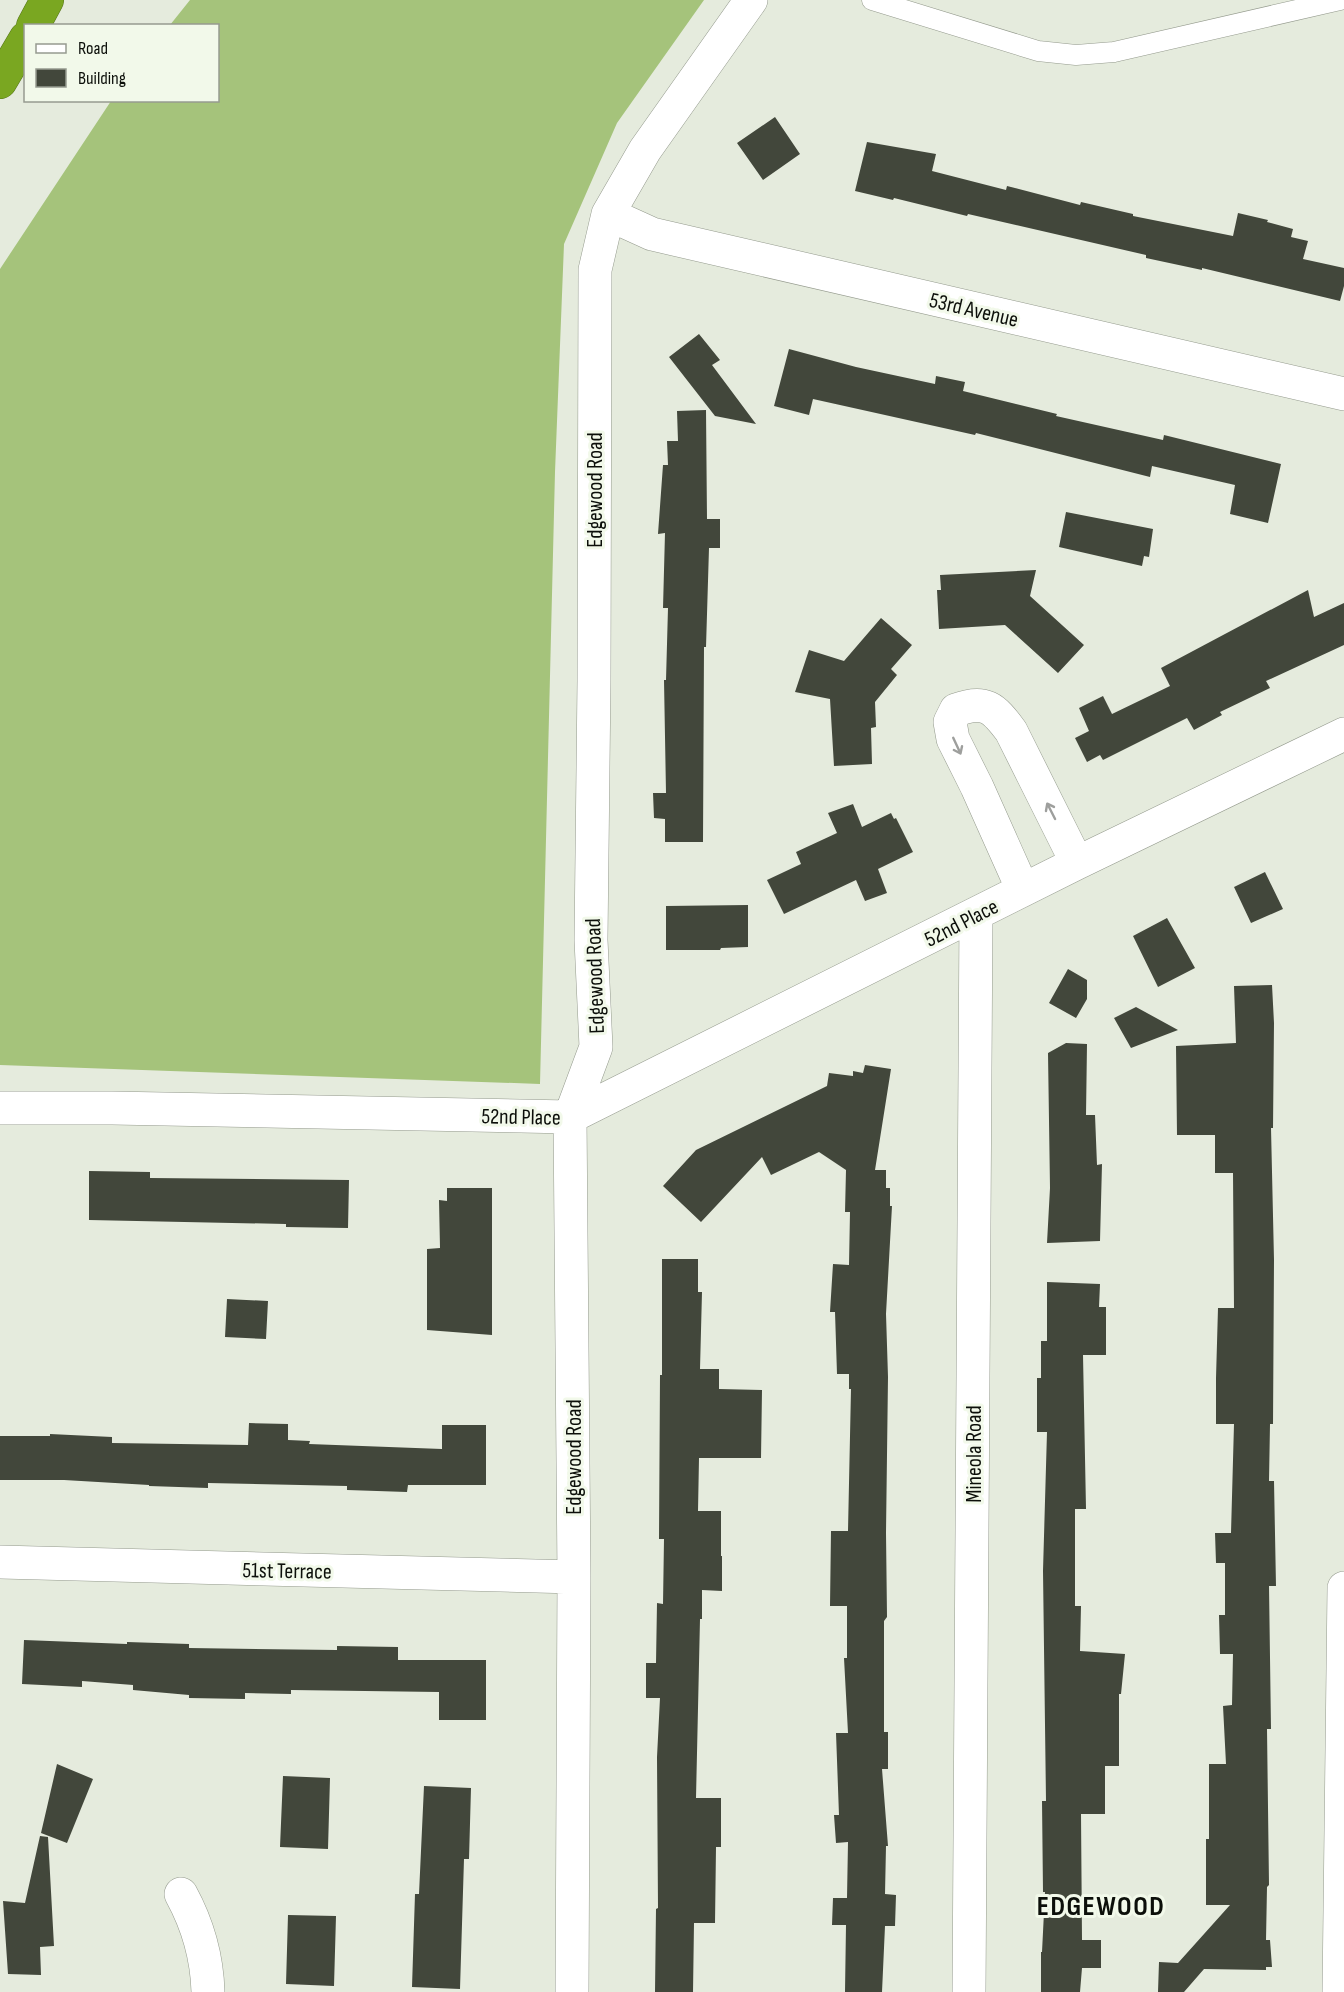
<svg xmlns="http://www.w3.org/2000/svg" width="1344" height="1992" font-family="'Sofia Sans Condensed',sans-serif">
<rect width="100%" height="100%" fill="#e5ebdd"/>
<!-- forest -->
<path fill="#a5c37b" d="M 190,0 L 704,0 L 617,123 L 564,244 L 555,472 L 540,1084 L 0,1065 L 0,269 L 111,101 L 218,100 L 218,26 L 170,25 Z"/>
<!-- building -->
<path fill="#42473b" d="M 775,117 L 800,154 L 763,180 L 737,143 Z
M 867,142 L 936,154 L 932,171 L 1006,190 L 1007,186 L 1080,205 L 1081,202 L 1133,214 L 1133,216 L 1233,236 L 1238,213 L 1268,220 L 1267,222 L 1293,229 L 1291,237 L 1308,241 L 1303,259 L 1344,268 L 1344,286 L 1340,301 L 1202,268 L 1202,270 L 1146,258 L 1146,255 L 968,214 L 967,216 L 894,198 L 893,200 L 855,191 Z
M 699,334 L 720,360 L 712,365 L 756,424 L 715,416 L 669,357 Z
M 789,349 L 856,367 L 935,384 L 936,376 L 965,382 L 963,391 L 1057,414 L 1056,416 L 1163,440 L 1164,435 L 1281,464 L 1268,523 L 1230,514 L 1235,485 L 1152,466 L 1150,477 L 976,433 L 975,435 L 813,399 L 809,415 L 774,406 Z
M 706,410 L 707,519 L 720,519 L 720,548 L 709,548 L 706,647 L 704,647 L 703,842 L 665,842 L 665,819 L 654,818 L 653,793 L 666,793 L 664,680 L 666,680 L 668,608 L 663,608 L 665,533 L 658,534 L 663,465 L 668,465 L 667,441 L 678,441 L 677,411 Z
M 1066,512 L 1153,529 L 1149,557 L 1144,556 L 1142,566 L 1059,547 Z
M 1036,570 L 1030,596 L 1084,645 L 1058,673 L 1005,625 L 939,629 L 937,590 L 941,590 L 940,575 Z
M 1308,590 L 1314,617 L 1344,603 L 1344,645 L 1266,681 L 1270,688 L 1220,712 L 1222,715 L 1194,730 L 1187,718 L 1103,760 L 1100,755 L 1087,762 L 1075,738 L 1089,731 L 1079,708 L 1103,696 L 1112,714 L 1170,686 L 1161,668 Z
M 881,618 L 912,645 L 891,669 L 897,675 L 875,702 L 876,727 L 871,728 L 872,764 L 834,766 L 830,699 L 795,692 L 809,650 L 844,661 Z
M 853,804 L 862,827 L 891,813 L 894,819 L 896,818 L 913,852 L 878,869 L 887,893 L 865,901 L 856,880 L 784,914 L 767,880 L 801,864 L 796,852 L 837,833 L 828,813 Z
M 1265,872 L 1283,909 L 1251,923 L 1234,887 Z
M 748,905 L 748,947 L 721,948 L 720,950 L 666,950 L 666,906 Z
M 1167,918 L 1195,968 L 1158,987 L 1133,936 Z
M 1068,969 L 1087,980 L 1087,999 L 1076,1018 L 1049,1003 Z
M 1272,985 L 1274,1023 L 1273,1128 L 1271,1128 L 1274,1260 L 1273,1424 L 1270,1424 L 1269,1481 L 1274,1481 L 1276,1586 L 1269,1586 L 1271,1729 L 1267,1729 L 1269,1885 L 1267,1887 L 1266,1940 L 1270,1940 L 1272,1967 L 1266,1967 L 1266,1970 L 1204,1969 L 1184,1992 L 1158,1992 L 1159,1962 L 1178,1963 L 1230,1905 L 1206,1905 L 1206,1839 L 1209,1839 L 1209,1764 L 1226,1764 L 1223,1706 L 1232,1705 L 1233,1654 L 1220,1654 L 1219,1615 L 1225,1615 L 1225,1563 L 1216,1563 L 1215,1533 L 1231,1533 L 1234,1424 L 1216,1424 L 1216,1378 L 1218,1308 L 1234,1308 L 1233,1173 L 1215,1173 L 1215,1135 L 1177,1135 L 1176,1046 L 1236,1043 L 1234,986 Z
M 1136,1007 L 1178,1030 L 1131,1048 L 1114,1018 Z
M 1066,1043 L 1087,1044 L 1086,1115 L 1095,1115 L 1097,1165 L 1102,1164 L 1100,1241 L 1047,1243 L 1050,1188 L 1048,1053 Z
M 865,1065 L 891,1069 L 875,1170 L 886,1170 L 886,1188 L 890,1188 L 890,1206 L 892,1206 L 886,1314 L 888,1377 L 886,1533 L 887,1617 L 884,1621 L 884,1732 L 888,1732 L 888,1769 L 882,1769 L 888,1846 L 886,1846 L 885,1894 L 896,1895 L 895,1926 L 885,1926 L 882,1992 L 845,1992 L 846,1925 L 832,1925 L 833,1898 L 847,1898 L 848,1842 L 836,1843 L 834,1815 L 839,1815 L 836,1733 L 848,1733 L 844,1658 L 847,1658 L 847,1606 L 830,1606 L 831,1531 L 848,1531 L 851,1389 L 849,1389 L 849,1374 L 837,1374 L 835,1312 L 830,1312 L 833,1264 L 849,1265 L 850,1212 L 845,1212 L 846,1170 L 819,1152 L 771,1175 L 762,1157 L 701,1222 L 663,1186 L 696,1150 L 827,1086 L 829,1073 L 853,1076 L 853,1071 L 863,1073 Z
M 89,1171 L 150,1172 L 150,1178 L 349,1180 L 348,1228 L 286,1227 L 286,1224 L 89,1220 Z
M 447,1188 L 492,1188 L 492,1335 L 427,1330 L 427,1249 L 440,1248 L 439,1200 L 447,1201 Z
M 662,1259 L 698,1259 L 698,1292 L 702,1292 L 700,1369 L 719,1369 L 719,1389 L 762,1390 L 761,1458 L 699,1458 L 698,1511 L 721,1511 L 721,1556 L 722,1556 L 722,1591 L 702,1590 L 702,1619 L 700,1619 L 696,1798 L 721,1798 L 721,1847 L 716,1847 L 715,1923 L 694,1923 L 693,1992 L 655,1992 L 656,1909 L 658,1908 L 657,1757 L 660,1698 L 646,1698 L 646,1663 L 656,1663 L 657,1603 L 663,1604 L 664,1539 L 659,1539 L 660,1375 L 662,1375 Z
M 1047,1282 L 1100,1284 L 1099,1307 L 1106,1307 L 1106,1355 L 1083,1355 L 1086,1509 L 1075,1509 L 1075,1606 L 1081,1606 L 1080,1651 L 1125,1654 L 1121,1694 L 1119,1694 L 1119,1766 L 1105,1766 L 1105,1814 L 1081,1814 L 1082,1940 L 1101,1940 L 1101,1968 L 1082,1968 L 1080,1992 L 1041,1992 L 1041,1952 L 1042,1952 L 1045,1892 L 1043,1892 L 1042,1801 L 1046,1801 L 1043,1571 L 1047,1432 L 1037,1432 L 1037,1378 L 1041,1378 L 1041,1341 L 1047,1341 Z
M 227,1299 L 268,1301 L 266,1339 L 225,1337 Z
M 249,1423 L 288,1424 L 288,1440 L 310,1441 L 309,1444 L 442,1449 L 442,1425 L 486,1425 L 486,1485 L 408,1485 L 407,1492 L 347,1490 L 347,1486 L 208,1483 L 208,1488 L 149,1486 L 149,1485 L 64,1480 L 0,1480 L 0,1436 L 50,1436 L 50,1434 L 112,1437 L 112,1443 L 248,1445 Z
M 24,1640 L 127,1644 L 127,1642 L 189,1644 L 189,1648 L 337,1650 L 337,1646 L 398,1647 L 398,1660 L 486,1660 L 486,1720 L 439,1720 L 439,1692 L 291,1690 L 291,1694 L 245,1693 L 245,1699 L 189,1698 L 189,1695 L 133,1690 L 133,1685 L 82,1681 L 82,1687 L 22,1684 Z
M 57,1764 L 93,1779 L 67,1843 L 41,1833 Z
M 283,1776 L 330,1778 L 328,1849 L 280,1847 Z
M 424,1786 L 471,1788 L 469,1859 L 464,1859 L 460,1989 L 412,1987 L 415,1894 L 419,1894 Z
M 40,1836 L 48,1837 L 54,1946 L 40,1947 L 41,1975 L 8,1974 L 3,1901 L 25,1903 Z
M 288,1915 L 336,1916 L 334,1986 L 286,1984 Z"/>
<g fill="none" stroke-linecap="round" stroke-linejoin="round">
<!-- lane casing -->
<g stroke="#949a8d" stroke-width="21">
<path id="lane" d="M 872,0 L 1038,51 L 1076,55 L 1114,52 L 1340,0"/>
</g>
<!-- street casing -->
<g stroke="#949a8d" stroke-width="34">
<path id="street" d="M 608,214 L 652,234 L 1344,394
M 1023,890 L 977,787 L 953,739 L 950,722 L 956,710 C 985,699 994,708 1011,731 L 1077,863
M 0,1108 L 112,1108 L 570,1117 L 1077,863 L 1344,734
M 0,1562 L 574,1577
M 181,1894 C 198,1925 207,1956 208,1992
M 572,1992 L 574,1577 L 570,1117 L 596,1047 L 591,940 L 594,681 L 595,270 L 608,214 L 645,150 L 751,0
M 969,1992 L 976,915
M 1339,1992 L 1344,1588"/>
</g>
<!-- highway casing -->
<g stroke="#547219" stroke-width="34">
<path id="highway" d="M 33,26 L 47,0
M 0,82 L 26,38"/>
</g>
<!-- lane -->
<use href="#lane" stroke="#fff" stroke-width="20"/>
<!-- street -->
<use href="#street" stroke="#fff" stroke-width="33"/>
<!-- highway -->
<use href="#highway" stroke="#7aa721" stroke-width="33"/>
</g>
<!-- one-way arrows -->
<defs><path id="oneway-shaft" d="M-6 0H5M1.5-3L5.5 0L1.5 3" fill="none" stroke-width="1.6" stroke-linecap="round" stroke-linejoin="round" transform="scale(1.5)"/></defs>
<g stroke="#9e9f9d">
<use href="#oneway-shaft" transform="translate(957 746) rotate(65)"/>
<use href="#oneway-shaft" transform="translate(1051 811) rotate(-117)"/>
</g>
<g text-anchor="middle" stroke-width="6" stroke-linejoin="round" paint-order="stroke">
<!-- street labels -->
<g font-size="22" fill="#0c0f0a" stroke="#f2f9ea">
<text transform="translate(974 309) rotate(13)" y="8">53rd Avenue</text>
<text transform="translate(594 490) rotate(-90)" y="8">Edgewood Road</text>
<text transform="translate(961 922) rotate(-27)" y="8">52nd Place</text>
<text transform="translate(594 976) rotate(-92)" y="8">Edgewood Road</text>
<text transform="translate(521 1116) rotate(1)" y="8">52nd Place</text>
<text transform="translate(973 1454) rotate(-90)" y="8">Mineola Road</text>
<text transform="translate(573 1457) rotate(-90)" y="8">Edgewood Road</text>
<text transform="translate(287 1570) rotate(1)" y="8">51st Terrace</text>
</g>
<!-- district labels -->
<g font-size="28" font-weight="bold" letter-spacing="1.5" fill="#0c0f0a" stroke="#f2f9ea">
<text x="1101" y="1915">EDGEWOOD</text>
</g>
</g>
<!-- legend -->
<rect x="24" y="24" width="195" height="78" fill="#f2f9ea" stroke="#969b90" stroke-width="1.5"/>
<rect x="36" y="44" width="30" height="9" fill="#ffffff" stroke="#969b90" stroke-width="1.5"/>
<text x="78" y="54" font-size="18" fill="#0c0f0a">Road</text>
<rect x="36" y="69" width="30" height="18" fill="#42473b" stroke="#969b90" stroke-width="1.5"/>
<text x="78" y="84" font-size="18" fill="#0c0f0a">Building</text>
</svg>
